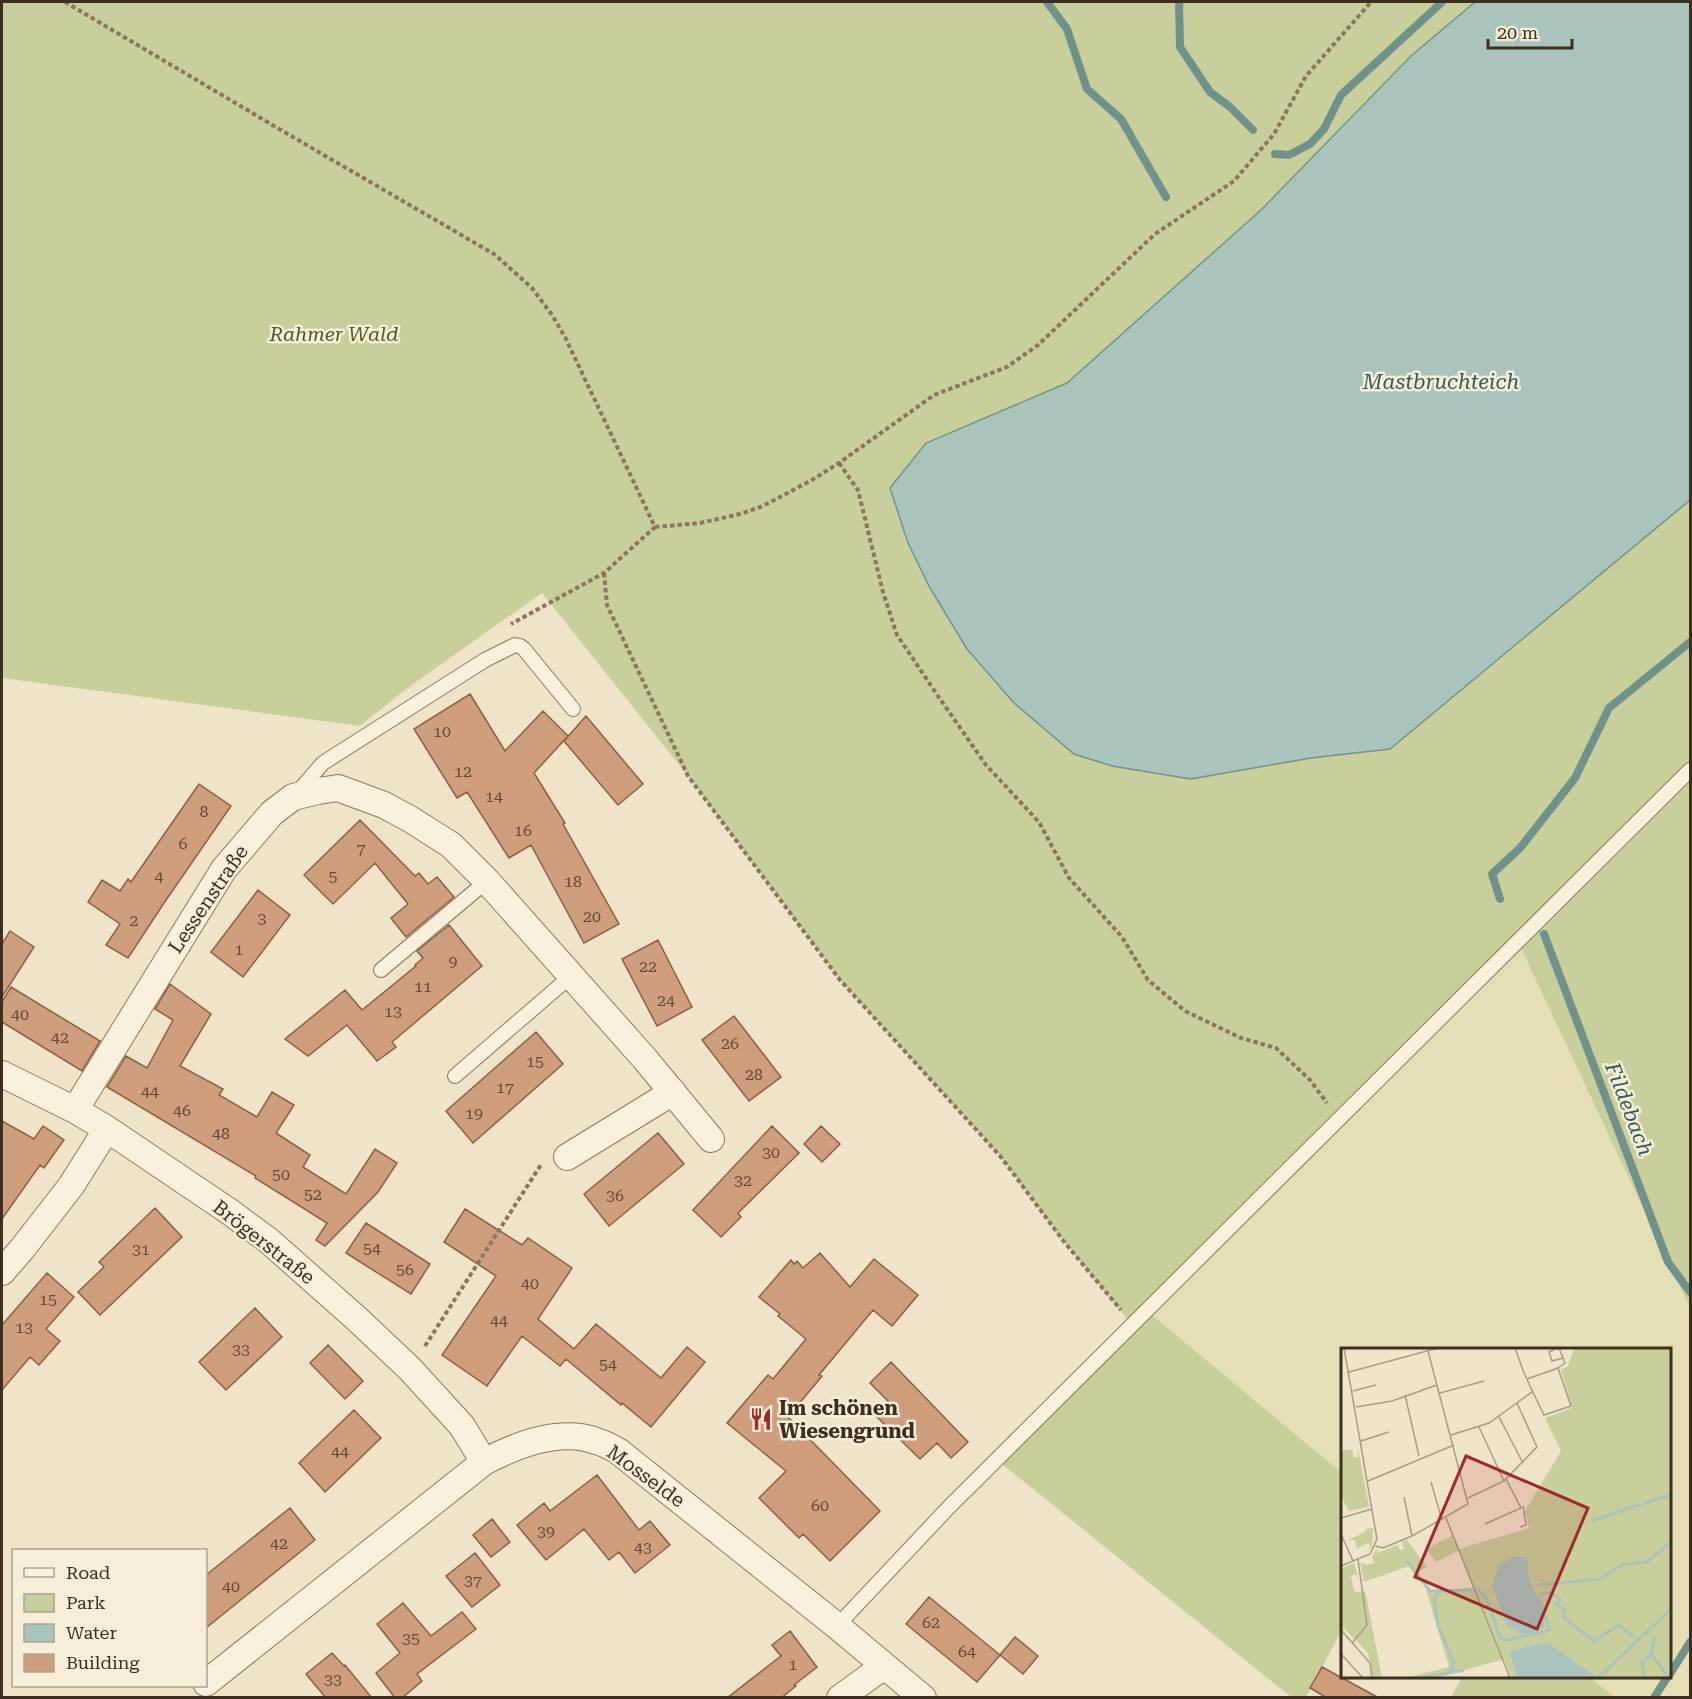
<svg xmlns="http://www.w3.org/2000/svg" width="1692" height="1699" font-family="'Roboto Serif',serif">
<rect width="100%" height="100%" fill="#f0e4c8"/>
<!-- farmland -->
<path fill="#e6deb5" d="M 1518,942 L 1690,1308 L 1690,1697 L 1615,1697 L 1590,1677 L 1670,1676 L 1670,1350 L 1342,1350 L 1342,1473 L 1146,1311 Z"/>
<!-- green -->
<path fill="#c9cf9b" d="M 2,2 L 1475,2 L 1411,56 L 1261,210 L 1067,383 L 926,442 L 890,488 L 908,543 L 930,588 L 967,649 L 1014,703 L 1074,754 L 1112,766 L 1191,779 L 1311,758 L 1390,749 L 1690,500 L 1690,1308 L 1518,942 L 1147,1311 L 1342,1473 L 1342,1630 L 1306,1697 L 1291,1697 L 997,1460 L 1132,1325 L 1065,1243 L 1001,1157 L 840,980 L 688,776 L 542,593 L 406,689 L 360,726 L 2,678 Z
M 1463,1676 L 1589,1677 L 1615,1697 L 1451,1697 Z"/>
<!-- water -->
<path fill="#a9c4bc" stroke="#6f938a" stroke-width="1.5" d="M 1475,2 L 1690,2 L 1690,500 L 1390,749 L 1311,758 L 1191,779 L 1112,766 L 1074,754 L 1014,703 L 967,649 L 930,588 L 908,543 L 890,488 L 926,443 L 1067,383 L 1261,210 L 1411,56 Z"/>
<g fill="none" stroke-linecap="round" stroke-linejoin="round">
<!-- stream -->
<path stroke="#6f938a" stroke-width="8" d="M 1047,2 L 1067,29 L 1087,89 L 1121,119 L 1166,197
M 1179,2 L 1180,47 L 1210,92 L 1230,107 L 1253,130
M 1275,154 L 1289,155 L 1310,144 L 1324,129 L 1341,95 L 1442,2
M 1500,899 L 1492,874 L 1520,848 L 1575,778 L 1609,708 L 1690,642
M 1544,934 L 1668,1262 L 1690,1292
M 1670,1674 L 1690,1642
M 1654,1698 L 1668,1676"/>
</g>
<!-- building -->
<path fill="#cf9f7d" stroke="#8d5f41" stroke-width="1.5" d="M 470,694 L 505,751 L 543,711 L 568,736 L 534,773 L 565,823 L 563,824 L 619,924 L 584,943 L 531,845 L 509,858 L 467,792 L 457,798 L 414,729 Z
M 586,716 L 643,784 L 618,805 L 564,741 Z
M 199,784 L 231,806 L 164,903 L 128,958 L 106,945 L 120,924 L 88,902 L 102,880 L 120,891 L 128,879 L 131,882 Z
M 360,820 L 415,876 L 419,873 L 428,884 L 437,877 L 454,897 L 406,937 L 391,918 L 408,904 L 375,863 L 333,904 L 304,875 Z
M 258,890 L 290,915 L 243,977 L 211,952 Z
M 449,925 L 482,966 L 392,1042 L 396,1047 L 377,1061 L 347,1025 L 308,1056 L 285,1039 L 345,990 L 362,1010 L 416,966 L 415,965 L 423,958 L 417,951 Z
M 10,931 L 34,947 L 2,997 L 2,944 Z
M 658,940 L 692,1007 L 657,1026 L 622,959 Z
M 170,984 L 211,1014 L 180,1066 L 223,1089 L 219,1095 L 257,1117 L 272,1092 L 294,1105 L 276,1133 L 310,1155 L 303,1167 L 346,1194 L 375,1149 L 397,1163 L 378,1192 L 325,1246 L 316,1240 L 327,1223 L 255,1178 L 256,1176 L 107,1087 L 126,1056 L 147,1068 L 173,1020 L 155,1009 Z
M 11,987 L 100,1041 L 82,1071 L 2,1022 L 2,1002 Z
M 734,1016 L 781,1077 L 749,1101 L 702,1040 Z
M 536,1032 L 563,1064 L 473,1143 L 446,1111 Z
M 2,1121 L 34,1139 L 43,1126 L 64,1140 L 44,1168 L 40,1165 L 2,1219 Z
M 772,1126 L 799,1153 L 738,1213 L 741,1217 L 721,1237 L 693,1210 Z
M 821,1126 L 840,1144 L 822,1162 L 804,1144 Z
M 658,1133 L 684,1164 L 609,1226 L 584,1194 Z
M 155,1208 L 182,1237 L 100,1315 L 78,1292 L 104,1267 L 99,1262 Z
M 465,1209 L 522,1245 L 528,1238 L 572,1268 L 538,1319 L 574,1349 L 596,1324 L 661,1378 L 687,1347 L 705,1362 L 651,1427 L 622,1403 L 621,1405 L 566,1359 L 560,1366 L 522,1336 L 487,1386 L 442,1355 L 496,1276 L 444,1242 Z
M 366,1223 L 430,1264 L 411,1294 L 346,1253 Z
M 820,1253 L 850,1287 L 874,1259 L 918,1295 L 892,1326 L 873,1310 L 819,1375 L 822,1376 L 788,1417 L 880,1511 L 830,1561 L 803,1534 L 799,1538 L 759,1498 L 786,1471 L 727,1423 L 768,1375 L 773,1379 L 806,1339 L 778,1316 L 780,1314 L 759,1297 L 791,1260 L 794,1264 L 797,1261 L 803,1268 Z
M 47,1273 L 74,1297 L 46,1329 L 60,1341 L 39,1365 L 30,1357 L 2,1390 L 2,1325 Z
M 255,1308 L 282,1337 L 226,1390 L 199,1362 Z
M 328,1345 L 363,1381 L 345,1399 L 310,1363 Z
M 891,1362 L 968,1442 L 951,1458 L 937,1443 L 920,1459 L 875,1415 L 888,1401 L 870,1383 Z
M 354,1410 L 381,1438 L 325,1492 L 299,1463 Z
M 597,1475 L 639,1530 L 650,1521 L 670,1545 L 635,1573 L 619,1552 L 609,1560 L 584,1529 L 546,1560 L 517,1525 L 544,1503 L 550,1511 Z
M 290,1508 L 315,1540 L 206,1628 L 206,1575 Z
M 492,1519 L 510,1542 L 491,1557 L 473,1535 Z
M 475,1553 L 500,1585 L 472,1607 L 446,1576 Z
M 929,1597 L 1000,1655 L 977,1682 L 906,1624 Z
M 403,1603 L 431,1636 L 462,1612 L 476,1629 L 417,1674 L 422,1681 L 402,1698 L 395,1698 L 376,1673 L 400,1653 L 377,1624 Z
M 790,1631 L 817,1667 L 794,1685 L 796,1686 L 781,1698 L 727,1698 L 781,1656 L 772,1645 Z
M 1015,1637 L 1038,1656 L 1023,1674 L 1000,1655 Z
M 332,1653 L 344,1666 L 345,1665 L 372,1698 L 326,1698 L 306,1674 Z
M 1322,1667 L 1379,1698 L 1327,1698 L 1310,1688 Z"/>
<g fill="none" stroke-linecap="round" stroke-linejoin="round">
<!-- lane casing -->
<g stroke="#8d765c" stroke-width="16">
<path id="lane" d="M 297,793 L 323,763 L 485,660 L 515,645 L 520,646 L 524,649 L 573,709
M 381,970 L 487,881
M 455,1076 L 571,976
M 837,1626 L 949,1507 L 1690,770"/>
</g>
<!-- street casing -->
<g stroke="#8d765c" stroke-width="28">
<path id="street" d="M 2,1074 L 75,1110 L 107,1129 L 230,1212 L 269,1241 L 356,1318 L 410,1369 L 462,1426 L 484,1462
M 75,1110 L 224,869 L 272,813 L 293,797 L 318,791 L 338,788 L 384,805 L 410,819 L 451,845 L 487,881 L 645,1059 L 711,1139
M 567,1157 L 673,1092
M 2,1272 L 22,1249 L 71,1186 L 107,1129
M 206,1683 L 484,1462 C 516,1445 560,1428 596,1441 C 604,1443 611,1447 618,1451 L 837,1626 L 923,1698
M 840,1698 L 884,1666"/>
</g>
<!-- path -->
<path stroke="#8d765c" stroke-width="4" stroke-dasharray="4.5 3" stroke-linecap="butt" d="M 65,2 L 286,133 L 494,254 L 532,288 L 552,315 L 565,337 L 655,527 L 604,573 L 511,624
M 839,463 L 858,490 L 883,592 L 897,635 L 938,696 L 986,765 L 1039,822 L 1069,878 L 1122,937 L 1148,980 L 1185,1011 L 1241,1038 L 1276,1048 L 1310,1080 L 1327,1103
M 655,527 L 700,523 L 740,514 L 763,506 L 812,480 L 839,463 L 934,395 L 1007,367 L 1038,345 L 1155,234 L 1234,181 L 1274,134 L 1306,76 L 1371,2
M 604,573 L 607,605 L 688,776 L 840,980 L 1001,1157 L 1065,1243 L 1121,1310
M 425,1346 L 542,1163"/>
<!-- lane -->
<use href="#lane" stroke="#faf1dc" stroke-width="14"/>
<!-- street -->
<use href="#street" stroke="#faf1dc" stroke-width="26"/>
</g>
<!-- icons -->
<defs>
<g id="restaurant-bare" transform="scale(1.8)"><path d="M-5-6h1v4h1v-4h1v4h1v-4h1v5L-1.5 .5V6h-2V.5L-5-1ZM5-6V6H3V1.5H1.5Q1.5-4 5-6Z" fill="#9e2a2b" stroke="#f7eed8" stroke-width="2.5" paint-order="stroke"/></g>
</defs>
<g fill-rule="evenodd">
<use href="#restaurant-bare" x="761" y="1419"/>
</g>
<g text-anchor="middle" stroke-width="5" stroke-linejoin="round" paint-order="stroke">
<!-- number labels -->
<g font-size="16" fill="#624a37">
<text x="442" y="737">10</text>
<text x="463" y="777">12</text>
<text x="494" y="802">14</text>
<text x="204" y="817">8</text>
<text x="523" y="836">16</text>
<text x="183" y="849">6</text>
<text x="361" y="854">7</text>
<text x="159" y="882">4</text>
<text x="333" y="882">5</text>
<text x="573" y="887">18</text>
<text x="592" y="922">20</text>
<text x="262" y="924">3</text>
<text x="134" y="926">2</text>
<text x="239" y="955">1</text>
<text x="453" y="967">9</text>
<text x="648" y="972">22</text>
<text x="423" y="992">11</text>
<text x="666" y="1006">24</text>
<text x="393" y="1017">13</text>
<text x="20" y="1020">40</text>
<text x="60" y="1043">42</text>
<text x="730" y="1049">26</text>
<text x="535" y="1067">15</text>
<text x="754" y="1080">28</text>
<text x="505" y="1093">17</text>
<text x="150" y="1097">44</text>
<text x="182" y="1116">46</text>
<text x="474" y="1119">19</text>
<text x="221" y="1139">48</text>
<text x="771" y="1158">30</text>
<text x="281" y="1180">50</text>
<text x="743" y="1186">32</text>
<text x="313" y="1200">52</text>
<text x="615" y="1201">36</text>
<text x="372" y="1254">54</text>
<text x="141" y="1255">31</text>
<text x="405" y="1275">56</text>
<text x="530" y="1289">40</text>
<text x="48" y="1305">15</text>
<text x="499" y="1326">44</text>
<text x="24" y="1333">13</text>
<text x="241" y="1355">33</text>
<text x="608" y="1370">54</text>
<text x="340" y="1457">44</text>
<text x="820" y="1511">60</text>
<text x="546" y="1537">39</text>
<text x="279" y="1549">42</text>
<text x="643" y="1553">43</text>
<text x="473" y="1586">37</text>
<text x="231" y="1592">40</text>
<text x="931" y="1628">62</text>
<text x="411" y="1644">35</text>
<text x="967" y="1657">64</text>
<text x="793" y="1670">1</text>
<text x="333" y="1685">33</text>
</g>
<!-- park labels -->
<g font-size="20" font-style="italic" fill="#4d5a26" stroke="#f7eed8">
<text x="334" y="341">Rahmer Wald</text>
</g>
<!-- street labels -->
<g font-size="20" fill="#3d2e20" stroke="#f7eed8">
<text transform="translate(208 899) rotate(-56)" y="7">Lessenstraße</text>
<text transform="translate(264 1242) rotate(38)" y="7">Brögerstraße</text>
<text transform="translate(646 1476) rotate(36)" y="7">Mosselde</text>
</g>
<!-- poi labels -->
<g font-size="20" font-weight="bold" fill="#3d2e20" stroke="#f7eed8" text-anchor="start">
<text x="779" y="1415">Im schönen<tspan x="779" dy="23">Wiesengrund</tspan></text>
</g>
<!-- water labels -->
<g font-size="21" font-style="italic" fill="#2f5d5a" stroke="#f7eed8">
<text x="1441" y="389">Mastbruchteich</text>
<text transform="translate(1629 1109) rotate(69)" y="7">Fildebach</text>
</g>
</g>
<!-- overview -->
<g transform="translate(1341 1348)">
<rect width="330" height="330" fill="#f0e4c8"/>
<path d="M 233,0 L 330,0 L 330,330 L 257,330 L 207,295 L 168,303 L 177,330 L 170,330 L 163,311 L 95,330 L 64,330 L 108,319 L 85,242 L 133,240 L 118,202 L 95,214 L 85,201 L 112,187 L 118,201 L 188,180 L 184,163 L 220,103 L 204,70 L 231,60 L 220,22 L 227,18 ZM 171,209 L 185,209 L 187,213 L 187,225 L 203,267 L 203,280 L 191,285 L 151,237 L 158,216 ZM 17,101 L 28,159 L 8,163 L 0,148 L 0,102 L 12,102 L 12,109 L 17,110 ZM 32,180 L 31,199 L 14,209 L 30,199 L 27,195 L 16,201 L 14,192 L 7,192 L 24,184 L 24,181 ZM 66,192 L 86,219 L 74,225 L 68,218 L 23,234 L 19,214 L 26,217 L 33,215 L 31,209 L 36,200 L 36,205 L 57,197 L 59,202 L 63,201 L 61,194 ZM 13,215 L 19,235 L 15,226 L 10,228 L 12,238 L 14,244 L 24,243 L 25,247 L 41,330 L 32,330 L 27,305 L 0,277 L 0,221 Z" fill="#c9cf9b" fill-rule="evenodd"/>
<path d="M 171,209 L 185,209 L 187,213 L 187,225 L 203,267 L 203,280 L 191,285 L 180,286 L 165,277 L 151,237 L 158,216 ZM 207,294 L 209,296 L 257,330 L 177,330 L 168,303 Z" fill="#a9c4bc"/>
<path fill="none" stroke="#a9c4bc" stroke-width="3" d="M 304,155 L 330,147M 251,173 L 300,156M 65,212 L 89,243 L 132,242M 197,237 L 259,231 L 281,217 L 306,214 L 329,195M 137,240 L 147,254 L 159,290 L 168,292 L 209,282 L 197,247M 98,242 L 93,252 L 97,278 L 113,315 L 109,324M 200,246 L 212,245 L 219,252 L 215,256 L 223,261 L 223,270 L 253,293 L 278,277 L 292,289M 311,307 L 328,330M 81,330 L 123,322M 257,330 L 330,261M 303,330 L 301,315 L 310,306 L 314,289"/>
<path fill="none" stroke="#a89b85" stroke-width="1.5" d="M 174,0 L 183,25 L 186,31 L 188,36 L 203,67 L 230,58 L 217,20 L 186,31M 216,0 L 208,4 L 211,13 L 222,10M 217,20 L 224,15 L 218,0M 8,24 L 97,0M 12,43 L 35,37M 99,45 L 143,33M 64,47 L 78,108M 15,59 L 51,53 L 96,37M 158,69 L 182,115M 138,79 L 163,133M 110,87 L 148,75 L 191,44M 20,93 L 48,84M 27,133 L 113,97M 90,134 L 101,172M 63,149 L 71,188M 127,150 L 163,133 L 196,99 L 176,55M 0,170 L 31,161M 105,170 L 169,330M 144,176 L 180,160 L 165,131M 179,179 L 185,177 L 182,158M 0,186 L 12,213M 34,198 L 42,200 L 71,188 L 127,156 L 87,3M 0,218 L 29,206 L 36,191 L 3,0M 0,282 L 29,315 L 31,330M 11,295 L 26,277 L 17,211M 0,306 L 22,330"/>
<path fill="#9e2a2b" fill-opacity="0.15" stroke="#9e2a2b" stroke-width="3" d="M 125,108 L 247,160 L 196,281 L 74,229 Z"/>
<rect width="330" height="330" fill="none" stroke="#3d2e20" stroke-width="3"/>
</g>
<!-- border -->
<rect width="1692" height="1699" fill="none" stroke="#3d2e20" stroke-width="6"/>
<!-- legend -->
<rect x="12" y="1549" width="195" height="138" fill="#f7eed8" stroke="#ada18e" stroke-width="1.5"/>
<rect x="24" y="1568" width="30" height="9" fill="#faf1dc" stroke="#ada18e" stroke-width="1.5"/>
<text x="66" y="1579" font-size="18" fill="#3d2e20">Road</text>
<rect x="24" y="1594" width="30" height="18" fill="#c9cf9b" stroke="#ada18e" stroke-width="1.5"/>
<text x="66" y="1609" font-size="18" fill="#3d2e20">Park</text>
<rect x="24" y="1624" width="30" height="18" fill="#a9c4bc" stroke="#ada18e" stroke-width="1.5"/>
<text x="66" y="1639" font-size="18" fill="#3d2e20">Water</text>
<rect x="24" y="1654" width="30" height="18" fill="#cf9f7d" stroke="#ada18e" stroke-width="1.5"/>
<text x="66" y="1669" font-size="18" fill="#3d2e20">Building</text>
<!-- scale -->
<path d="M1488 39v9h84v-9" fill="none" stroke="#3d2e20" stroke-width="3"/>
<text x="1497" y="39" font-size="18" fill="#3d2e20" stroke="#f7eed8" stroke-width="4.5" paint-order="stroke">20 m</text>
</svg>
